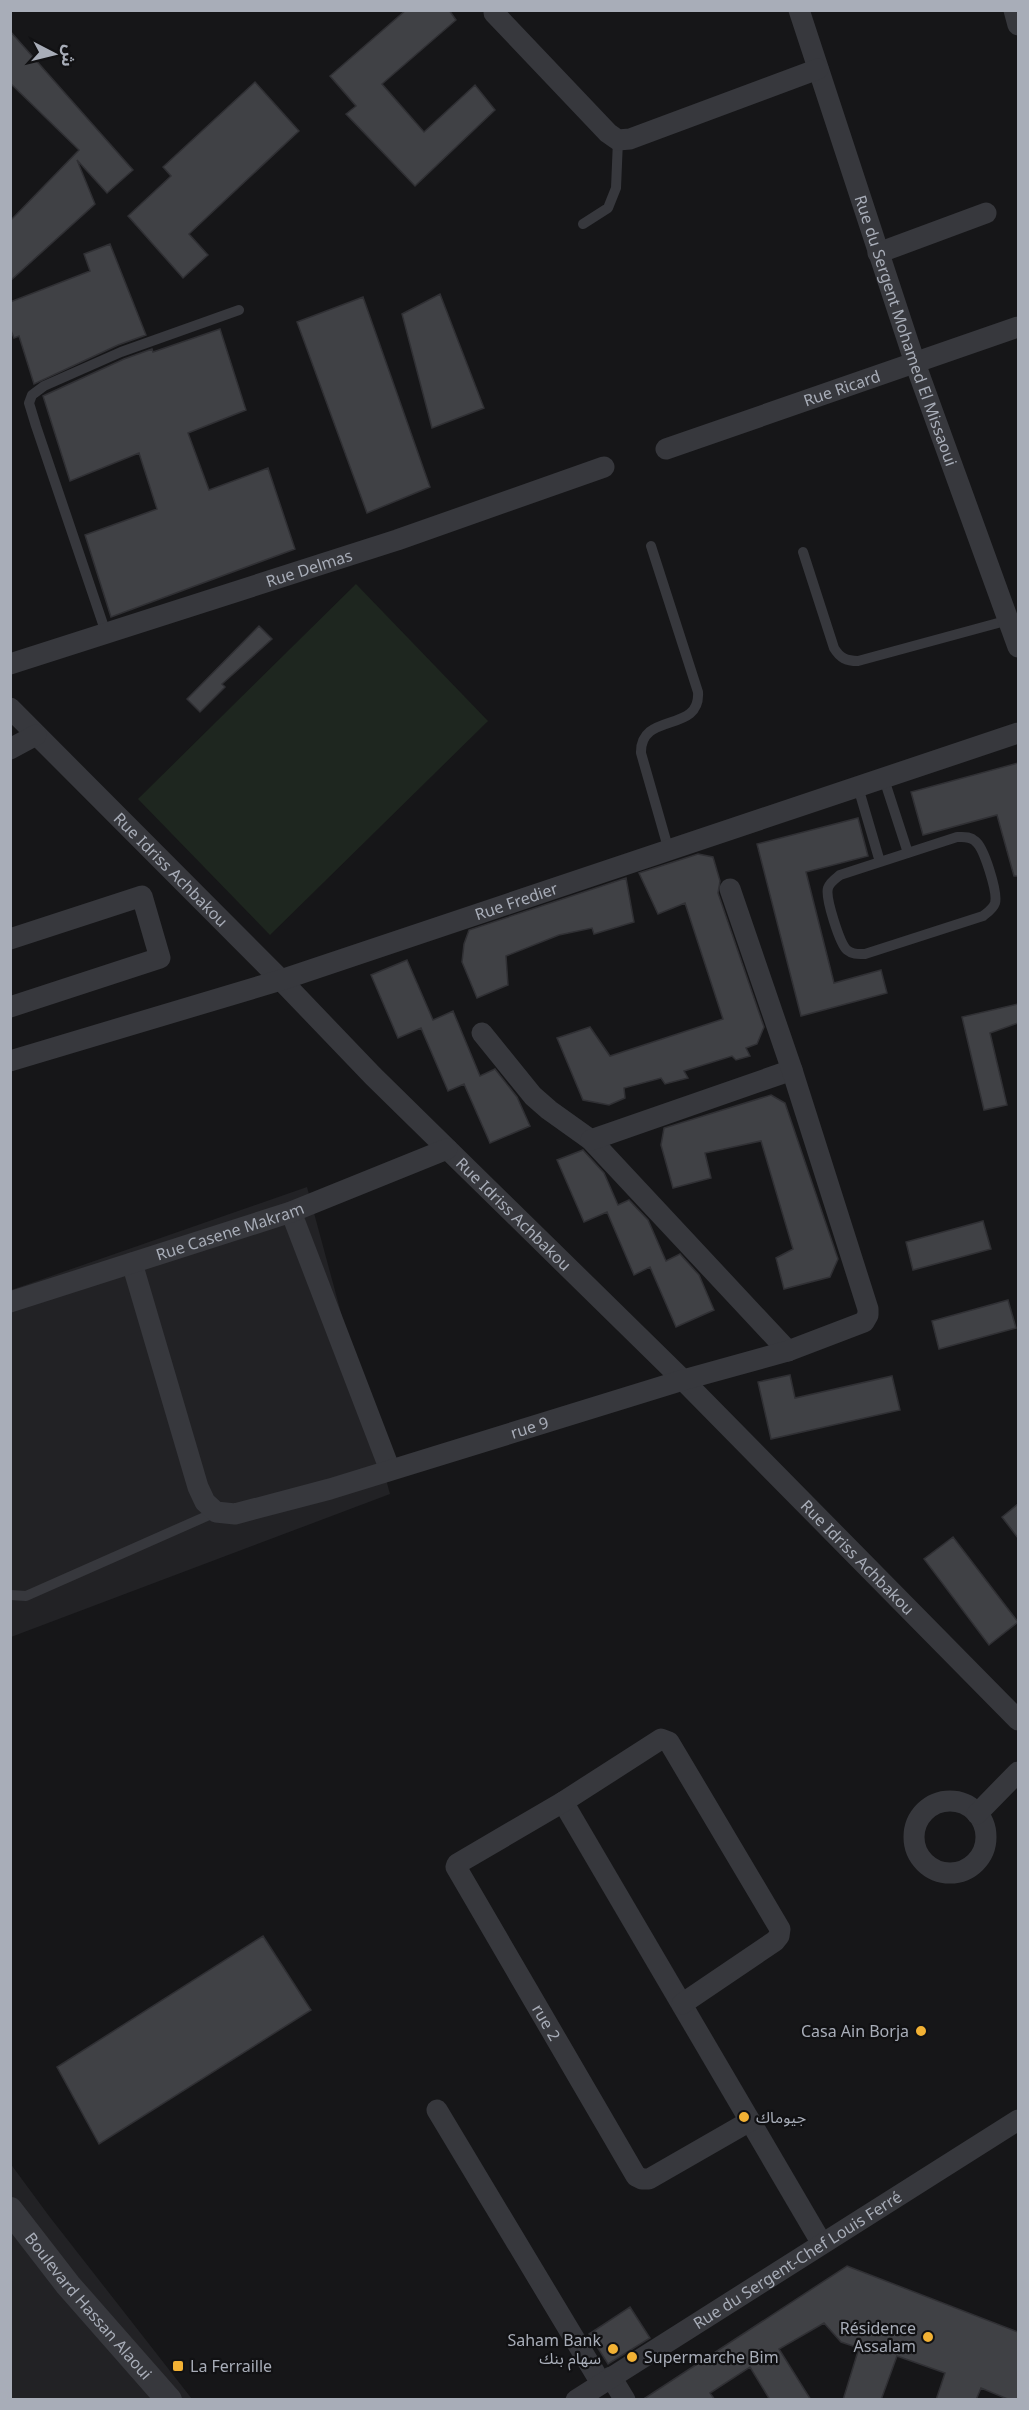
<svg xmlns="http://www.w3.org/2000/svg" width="1029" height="2410" font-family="'Noto Sans','Noto Sans Arabic',sans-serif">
<rect width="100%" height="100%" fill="#161618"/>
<!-- built -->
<path fill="#222225" d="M 307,1187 L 390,1494 L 11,1637 L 11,1290 Z
M 10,2163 L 49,2216 L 192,2399 L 11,2399 Z"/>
<!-- green -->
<path fill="#1e261f" d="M 356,584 L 488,721 L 270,935 L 138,799 Z"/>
<!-- building -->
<path fill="#404145" stroke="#303034" stroke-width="1.5" d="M 406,10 L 449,10 L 456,20 L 382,84 L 424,132 L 475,85 L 495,110 L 415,186 L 346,114 L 356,106 L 330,76 Z
M 10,31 L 133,170 L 107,193 L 77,160 L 95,204 L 10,281 L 10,221 L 79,150 L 10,83 Z
M 255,82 L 299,131 L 189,234 L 208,255 L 183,278 L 128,216 L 171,176 L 163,167 Z
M 110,244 L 146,335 L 118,345 L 34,384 L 19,336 L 14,338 L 10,328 L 10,302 L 90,271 L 84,254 Z
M 440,294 L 484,408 L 432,428 L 402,314 Z
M 363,297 L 430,487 L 367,513 L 297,322 Z
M 220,329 L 246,410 L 188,433 L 209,490 L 268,468 L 295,549 L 111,617 L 85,535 L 157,509 L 139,453 L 70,481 L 43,396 L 124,359 L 152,349 L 153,352 Z
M 259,626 L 272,639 L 222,684 L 225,687 L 200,712 L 187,699 Z
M 1018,763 L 1018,876 L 1014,876 L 997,815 L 923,835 L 911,792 Z
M 858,818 L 868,856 L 806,872 L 834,983 L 881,970 L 887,993 L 801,1016 L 757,844 Z
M 698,854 L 713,857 L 720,881 L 718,893 L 764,1027 L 757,1044 L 746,1048 L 750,1056 L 736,1060 L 732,1056 L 684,1071 L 688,1078 L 665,1084 L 661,1078 L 624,1088 L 625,1098 L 609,1105 L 583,1100 L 557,1038 L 590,1027 L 610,1056 L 723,1019 L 685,903 L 658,914 L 639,873 Z
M 626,878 L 634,922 L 594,934 L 592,928 L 559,935 L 506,956 L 508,985 L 477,998 L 462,962 L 464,944 L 469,930 Z
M 407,960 L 433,1020 L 453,1011 L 480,1076 L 495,1069 L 517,1097 L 530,1126 L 490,1143 L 464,1084 L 448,1091 L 421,1028 L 398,1038 L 371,975 Z
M 1018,1004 L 1018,1023 L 990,1033 L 1007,1105 L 984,1110 L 962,1017 Z
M 771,1095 L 785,1103 L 838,1259 L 830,1277 L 784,1289 L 776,1258 L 793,1249 L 761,1141 L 705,1153 L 711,1178 L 673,1188 L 661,1145 L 664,1128 Z
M 583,1150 L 604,1173 L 618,1205 L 629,1200 L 648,1220 L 666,1261 L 680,1254 L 699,1275 L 714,1310 L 676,1327 L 650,1267 L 634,1275 L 607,1212 L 584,1222 L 557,1160 Z
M 983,1221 L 991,1249 L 913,1270 L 906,1242 Z
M 1008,1300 L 1016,1328 L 939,1349 L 932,1321 Z
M 790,1375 L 795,1398 L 892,1376 L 900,1410 L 771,1439 L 758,1382 Z
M 1018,1504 L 1018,1538 L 1002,1517 Z
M 953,1537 L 1018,1622 L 989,1645 L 924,1559 Z
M 263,1936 L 311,2010 L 99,2144 L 57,2067 Z
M 847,2266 L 1018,2332 L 1018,2400 L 1010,2400 L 981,2388 L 976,2400 L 936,2400 L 945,2373 L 897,2356 L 881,2400 L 843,2400 L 859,2348 L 841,2342 L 824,2323 L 779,2349 L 811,2400 L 770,2400 L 750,2367 L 710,2393 L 715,2400 L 642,2400 Z
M 630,2307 L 650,2338 L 608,2364 L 589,2334 Z"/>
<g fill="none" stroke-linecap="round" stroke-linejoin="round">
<!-- service -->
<path stroke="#37383d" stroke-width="10" d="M 583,224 L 608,208 L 616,188 L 618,140
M 651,546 L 698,692 C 701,734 640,711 641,753 L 669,851
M 803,552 L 834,648 C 840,658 846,661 858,661 L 1009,620
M 106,633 L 36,426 L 29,403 L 32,395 L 44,386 L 121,352 L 239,310
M 884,779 L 908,853
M 858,787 L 880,862
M 957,837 C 964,837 970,836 975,841 C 984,847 998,893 995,903 C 993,909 988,912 983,916 L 865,954 C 859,954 853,955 847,950 C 840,944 825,898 828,888 C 830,882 835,879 840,875 Z
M 10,1595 L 26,1596 L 216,1512"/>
<!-- minor -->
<g stroke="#37383d" stroke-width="21">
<path id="s1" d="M 799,10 L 915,363 L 1018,647"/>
<path d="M 1014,10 L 1018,25"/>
<path d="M 494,13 L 608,133 L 618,140 L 630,139 L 818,69"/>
<path d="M 878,253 L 986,213"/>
<path id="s2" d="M 666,449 L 1018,327"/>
<path id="s3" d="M 10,664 L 397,540 L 604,467"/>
<path id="s4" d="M 10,708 L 281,980 L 373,1076 L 683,1380 L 1018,1720"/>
<path d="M 10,749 L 36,735"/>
<path d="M 10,939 L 142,896 L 160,958 L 10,1007"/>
<path d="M 482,1033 L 533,1096 L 549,1110 L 591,1140 L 788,1351"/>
<path id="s5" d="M 10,1061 L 281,980 L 1018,733"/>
<path d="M 591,1140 L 792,1070"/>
<path d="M 291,1212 L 390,1470"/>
<path id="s6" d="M 132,1263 L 198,1487 L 205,1502 L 216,1512 L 235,1514 L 330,1489 L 683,1380 L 788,1351 L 864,1322 L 868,1315 L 868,1309 L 792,1070 L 730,889"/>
<path id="s7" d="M 10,1302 L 291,1212 L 447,1149"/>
<circle cx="950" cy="1837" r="36"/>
<path d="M 563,1802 L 821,2242"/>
<path d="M 977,1814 L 1018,1772"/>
<path id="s8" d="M 682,2004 L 775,1941 L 779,1936 L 780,1929 L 669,1742 L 661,1739 L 563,1802 L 457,1864 L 456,1867 L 636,2176 L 642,2179 L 649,2179 L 750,2121"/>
<path d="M 437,2110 L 601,2383"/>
<path d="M 611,2377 L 625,2400"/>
<path id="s9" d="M 576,2400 L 1018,2120"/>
</g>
<!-- tertiary -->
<path stroke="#37383d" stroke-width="26" id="s10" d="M 10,2210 L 68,2285 L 169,2400"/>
</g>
<!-- markers -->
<g fill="#f2b134" stroke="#111113" stroke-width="2">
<circle cx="921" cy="2031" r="6"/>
<circle cx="744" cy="2117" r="6"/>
<circle cx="928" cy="2337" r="6"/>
<circle cx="613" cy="2349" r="6"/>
<circle cx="632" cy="2357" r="6"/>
<rect x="172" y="2360" width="12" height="12" rx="3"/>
</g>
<g text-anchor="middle" stroke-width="4.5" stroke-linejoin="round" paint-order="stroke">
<!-- street labels -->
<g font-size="16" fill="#a8adb8" stroke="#111113">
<text dy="6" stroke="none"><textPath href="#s1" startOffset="338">Rue du Sergent Mohamed El Missaoui</textPath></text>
<text dy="6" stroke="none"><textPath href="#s2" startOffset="186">Rue Ricard</textPath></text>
<text dy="6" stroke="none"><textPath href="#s3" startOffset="314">Rue Delmas</textPath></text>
<text dy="6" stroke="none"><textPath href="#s4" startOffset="228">Rue Idriss Achbakou</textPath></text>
<text dy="6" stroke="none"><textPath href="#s5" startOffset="531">Rue Fredier</textPath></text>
<text dy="6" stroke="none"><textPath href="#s4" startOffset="714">Rue Idriss Achbakou</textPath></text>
<text dy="6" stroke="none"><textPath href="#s7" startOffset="231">Rue Casene Makram</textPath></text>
<text dy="6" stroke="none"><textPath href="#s6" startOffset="591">rue 9</textPath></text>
<text dy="6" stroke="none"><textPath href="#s4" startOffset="1200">Rue Idriss Achbakou</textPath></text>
<text dy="6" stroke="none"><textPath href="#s8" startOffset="774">rue 2</textPath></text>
<text dy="6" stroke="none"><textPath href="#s9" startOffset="262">Rue du Sergent-Chef Louis Ferré</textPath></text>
<text dy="6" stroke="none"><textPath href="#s10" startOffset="124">Boulevard Hassan Alaoui</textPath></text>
</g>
<!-- poi labels -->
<g font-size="16" fill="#a8adb8" stroke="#111113" text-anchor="end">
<text x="909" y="2037">Casa Ain Borja</text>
<text x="756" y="2123" text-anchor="start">جيوماك</text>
<text x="916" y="2334">Résidence<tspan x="916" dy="18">Assalam</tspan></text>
<text x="601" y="2346">Saham Bank<tspan x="601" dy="18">سهام بنك</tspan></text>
<text x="644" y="2363" text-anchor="start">Supermarche Bim</text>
<text x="190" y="2372" text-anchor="start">La Ferraille</text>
</g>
</g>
<!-- border -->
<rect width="1029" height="2410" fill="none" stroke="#a8adb8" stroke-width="24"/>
<!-- north arrow -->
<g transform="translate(54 54) rotate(97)" stroke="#111113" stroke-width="4.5" paint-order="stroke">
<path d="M0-4.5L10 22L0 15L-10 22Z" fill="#a8adb8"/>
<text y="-9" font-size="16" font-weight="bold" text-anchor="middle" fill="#a8adb8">ش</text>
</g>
</svg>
